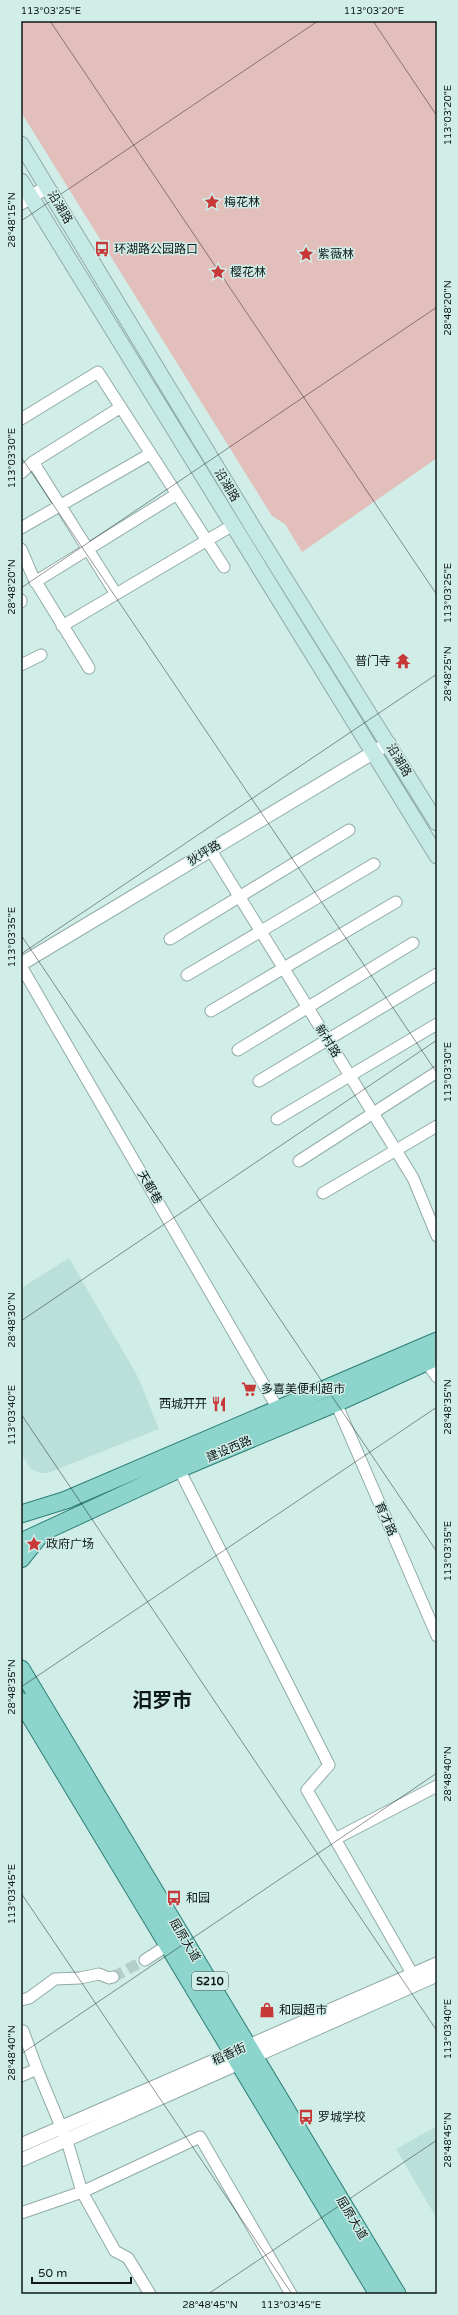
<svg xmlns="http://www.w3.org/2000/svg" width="458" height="2315" font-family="'Varela Round','Noto Sans SC',sans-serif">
<rect width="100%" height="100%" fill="#d1ede8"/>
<!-- built -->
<path fill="#bbe0da" d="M 69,1258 L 138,1377 L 159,1429 L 48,1473 L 40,1473 L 31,1469 L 21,1454 L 21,1288 Z
M 437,2126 L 437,2219 L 396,2149 Z"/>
<!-- green -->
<path fill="#e2bfbb" d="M 21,21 L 437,21 L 437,458 L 302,552 L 285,524 L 272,516 L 21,112 Z"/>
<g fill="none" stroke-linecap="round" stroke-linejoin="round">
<!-- minor-tunnel -->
<path stroke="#b4cdc9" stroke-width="11" stroke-dasharray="11 5.5" stroke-linecap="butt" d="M 113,1977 L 145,1960"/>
<!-- minor casing -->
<g stroke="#91aba7" stroke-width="13">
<path id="minor" d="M 21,419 L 98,372 L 224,567
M 33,462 L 116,594
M 21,473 L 33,462 L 121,407
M 21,528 L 150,454
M 21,549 L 33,577 L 89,668
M 35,582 L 177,494
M 21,600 L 21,602
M 62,626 L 233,525
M 21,665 L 41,655
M 210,849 L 413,1178 L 437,1236
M 170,939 L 349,830
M 21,966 L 278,1409
M 187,975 L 374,864
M 211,1011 L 396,902
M 238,1050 L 413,943
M 259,1081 L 437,974
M 277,1119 L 437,1024
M 299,1161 L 437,1072
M 323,1193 L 437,1126
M 426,1362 L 437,1377
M 336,1403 L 437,1636
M 179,1469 L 329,1765 L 307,1790 L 413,1975
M 335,1839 L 437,1786
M 145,1960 L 168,1945
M 21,2000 L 29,1998 L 55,1979 L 80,1978 L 99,1974 L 109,1978 L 113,1977
M 21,2032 L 23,2031 L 37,2069 L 67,2141 L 82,2192 L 115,2251 L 128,2258 L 150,2294
M 21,2076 L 37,2069
M 21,2213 L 82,2192 L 200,2137 L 291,2294"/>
</g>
<!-- tertiary casing -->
<g stroke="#91aba7" stroke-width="15">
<path id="tertiary" d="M 21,203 L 47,187
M 21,964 L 389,743
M 21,2145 L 437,1964
M 21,2160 L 437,1975"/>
</g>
<!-- secondary casing -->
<g stroke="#91aba7" stroke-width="17">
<path id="secondary" d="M 21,144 L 257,534 L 437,823
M 21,181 L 437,856"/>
</g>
<!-- primary casing -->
<g stroke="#2e8077" stroke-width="19">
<path id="primary" d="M 21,1514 L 66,1500 L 437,1341
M 21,1542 L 179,1469 L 336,1403 L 437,1357
M 21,1559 L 41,1534
M 21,1669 L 397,2294
M 21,1701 L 378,2294"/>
</g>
<!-- minor -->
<use href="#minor" stroke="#fff" stroke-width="11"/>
<!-- tertiary -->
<use href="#tertiary" stroke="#fff" stroke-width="13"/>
<!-- secondary -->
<use href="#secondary" stroke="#c5eae6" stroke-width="15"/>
<!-- primary -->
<use href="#primary" stroke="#8cd4cc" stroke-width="17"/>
</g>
<!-- ticks -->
<path fill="none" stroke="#0f1917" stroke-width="1" stroke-opacity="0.45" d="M 50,21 L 437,595M 373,21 L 437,116M 21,221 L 318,21M 21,457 L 437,1073M 21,588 L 437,307M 21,935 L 437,1552M 21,954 L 437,674M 21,1321 L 437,1040M 21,1414 L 437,2031M 21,1687 L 437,1407M 21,1893 L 292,2294M 21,2054 L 437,1773M 208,2294 L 437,2140"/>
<!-- icons -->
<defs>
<g id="sight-bare" transform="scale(1.2)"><path d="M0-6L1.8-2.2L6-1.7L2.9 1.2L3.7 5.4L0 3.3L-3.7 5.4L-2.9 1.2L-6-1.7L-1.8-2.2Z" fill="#c73838" stroke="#d1ede8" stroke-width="2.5" paint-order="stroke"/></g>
<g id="bus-bare" transform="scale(1.2)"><path d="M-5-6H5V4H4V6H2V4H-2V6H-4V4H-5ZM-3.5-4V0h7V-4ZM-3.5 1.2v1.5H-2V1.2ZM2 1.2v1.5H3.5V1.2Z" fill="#c73838" stroke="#d1ede8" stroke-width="2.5" paint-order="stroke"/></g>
<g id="temple-bare" transform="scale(1.2)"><path d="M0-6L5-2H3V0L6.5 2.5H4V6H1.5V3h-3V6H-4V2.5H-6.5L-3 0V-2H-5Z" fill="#c73838" stroke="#d1ede8" stroke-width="2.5" paint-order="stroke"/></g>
<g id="supermarket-bare" transform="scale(1.2)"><path d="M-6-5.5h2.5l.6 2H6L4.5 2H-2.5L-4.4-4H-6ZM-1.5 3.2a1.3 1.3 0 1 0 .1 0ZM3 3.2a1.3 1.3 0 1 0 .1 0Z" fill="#c73838" stroke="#d1ede8" stroke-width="2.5" paint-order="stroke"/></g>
<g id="restaurant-bare" transform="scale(1.2)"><path d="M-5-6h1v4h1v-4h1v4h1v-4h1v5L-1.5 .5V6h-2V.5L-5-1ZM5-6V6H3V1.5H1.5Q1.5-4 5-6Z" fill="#c73838" stroke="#d1ede8" stroke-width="2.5" paint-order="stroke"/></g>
<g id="shop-bare" transform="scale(1.2)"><path d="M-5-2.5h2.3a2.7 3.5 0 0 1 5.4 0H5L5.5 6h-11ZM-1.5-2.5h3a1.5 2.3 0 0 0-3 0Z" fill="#c73838" stroke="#d1ede8" stroke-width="2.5" paint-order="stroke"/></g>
</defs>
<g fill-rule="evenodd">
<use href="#sight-bare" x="212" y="202"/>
<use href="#bus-bare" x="102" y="249"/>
<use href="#sight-bare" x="306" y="254"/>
<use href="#sight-bare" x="218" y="272"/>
<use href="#temple-bare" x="403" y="661"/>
<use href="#supermarket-bare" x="249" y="1389"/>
<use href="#restaurant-bare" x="219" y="1404"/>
<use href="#sight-bare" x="34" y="1544"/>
<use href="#bus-bare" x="174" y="1898"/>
<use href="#shop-bare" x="267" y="2010"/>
<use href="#bus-bare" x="306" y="2117"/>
</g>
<g text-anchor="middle" stroke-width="3" stroke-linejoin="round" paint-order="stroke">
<!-- shield labels -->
<rect fill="#d1ede8" stroke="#495956" stroke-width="1" x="192" y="1972" width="36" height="18" rx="3"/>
<g font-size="11" font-weight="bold" fill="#0f1917">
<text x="210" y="1985">S210</text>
</g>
<!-- poi labels -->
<g font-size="12" fill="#0f1917" stroke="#d1ede8" text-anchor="start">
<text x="224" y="206">梅花林</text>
<text x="114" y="253">环湖路公园路口</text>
<text x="318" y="258">紫薇林</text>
<text x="230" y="276">樱花林</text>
<text x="391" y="665" text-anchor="end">普门寺</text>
<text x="261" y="1393">多喜美便利超市</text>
<text x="207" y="1408" text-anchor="end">西城开开</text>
<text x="46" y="1548">政府广场</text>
<text x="186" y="1902">和园</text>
<text x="279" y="2014">和园超市</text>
<text x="318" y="2121">罗城学校</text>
</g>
<!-- street labels -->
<g font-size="12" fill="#0f1917" stroke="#d1ede8">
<text transform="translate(60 207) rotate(59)" y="4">沿湖路</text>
<text transform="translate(227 485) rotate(59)" y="4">沿湖路</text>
<text transform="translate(399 760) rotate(59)" y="4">沿湖路</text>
<text transform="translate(204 853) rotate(-31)" y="4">狄坪路</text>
<text transform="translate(328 1041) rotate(58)" y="4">新村路</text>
<text transform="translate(150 1187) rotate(60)" y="4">天都巷</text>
<text transform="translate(229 1449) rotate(-23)" y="4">建设西路</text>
<text transform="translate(386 1519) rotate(66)" y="4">育才路</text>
<text transform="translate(185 1940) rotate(59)" y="4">屈原大道</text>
<text transform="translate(229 2054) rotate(-24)" y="4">稻香街</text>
<text transform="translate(352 2218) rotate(59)" y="4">屈原大道</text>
</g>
<!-- town labels -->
<g font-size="20" font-weight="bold" fill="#0f1917" stroke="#d1ede8">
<text x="162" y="1707">汨罗市</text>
</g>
</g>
<!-- border -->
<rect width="458" height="2315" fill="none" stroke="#d1ede8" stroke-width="44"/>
<!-- scale -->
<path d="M32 2277v6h99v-6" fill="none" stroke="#0f1917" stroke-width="2"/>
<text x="38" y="2277" font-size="12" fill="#0f1917" stroke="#d1ede8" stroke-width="3" paint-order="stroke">50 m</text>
<rect x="22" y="22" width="414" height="2271" fill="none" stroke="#0f1917" stroke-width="1.5"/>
<g font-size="10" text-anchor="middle" fill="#0f1917">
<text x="51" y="14">113°03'25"E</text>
<text x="374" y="14">113°03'20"E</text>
<text transform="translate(447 115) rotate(-90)" y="4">113°03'20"E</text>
<text transform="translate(11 220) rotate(-90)" y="4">28°48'15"N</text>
<text transform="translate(447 308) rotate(-90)" y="4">28°48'20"N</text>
<text transform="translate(11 458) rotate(-90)" y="4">113°03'30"E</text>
<text transform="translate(11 587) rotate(-90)" y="4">28°48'20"N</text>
<text transform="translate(447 593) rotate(-90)" y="4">113°03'25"E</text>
<text transform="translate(447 674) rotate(-90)" y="4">28°48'25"N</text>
<text transform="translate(11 937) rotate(-90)" y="4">113°03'35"E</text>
<text transform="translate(447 1072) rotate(-90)" y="4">113°03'30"E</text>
<text transform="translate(11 1320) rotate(-90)" y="4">28°48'30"N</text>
<text transform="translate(447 1407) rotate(-90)" y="4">28°48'35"N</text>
<text transform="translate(11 1415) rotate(-90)" y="4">113°03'40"E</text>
<text transform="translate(447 1551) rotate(-90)" y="4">113°03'35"E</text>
<text transform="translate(11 1687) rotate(-90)" y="4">28°48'35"N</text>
<text transform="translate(447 1774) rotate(-90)" y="4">28°48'40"N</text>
<text transform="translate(11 1894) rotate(-90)" y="4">113°03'45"E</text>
<text transform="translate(447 2029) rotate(-90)" y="4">113°03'40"E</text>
<text transform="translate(11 2053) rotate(-90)" y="4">28°48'40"N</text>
<text transform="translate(447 2140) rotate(-90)" y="4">28°48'45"N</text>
<text x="210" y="2308">28°48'45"N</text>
<text x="291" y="2308">113°03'45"E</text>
</g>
</svg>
